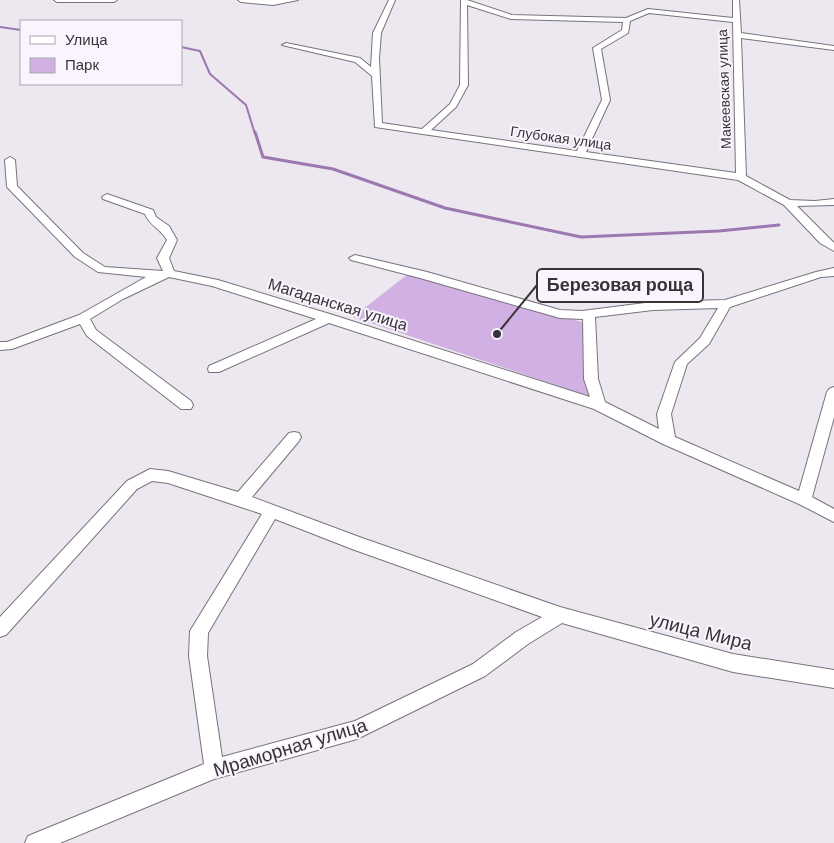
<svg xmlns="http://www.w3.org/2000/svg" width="834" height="843" font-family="'DM Sans',sans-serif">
<rect width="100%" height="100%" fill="#ede7f0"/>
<!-- green -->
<path fill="#d1b1e3" d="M 408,274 L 589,324 L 591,397 L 353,317 Z"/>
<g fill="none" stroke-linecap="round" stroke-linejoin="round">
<!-- stream-far1 -->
<path stroke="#9c78b0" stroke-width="2" d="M 0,27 L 21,30
M 181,47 L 200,51 L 210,74 L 246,105 L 255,134"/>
<!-- stream -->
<path stroke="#9c78b0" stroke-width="3" d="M 255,132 L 263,157 L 333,169 L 445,208 L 581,237 L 719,231 L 779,225"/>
<!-- minor casing -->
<g stroke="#78737b" stroke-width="2">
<path id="minor" d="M 54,0 L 117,0 L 114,2 L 57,2 Z
M 238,0 L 298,0 L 273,5 L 241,2 Z
M 389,0 L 395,0 L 381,33 L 379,58 L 382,123 L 422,129 L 450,104 L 460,85 L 461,0 L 467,0 L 512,15 L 626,18 L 648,9 L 733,18 L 733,0 L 739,0 L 741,33 L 834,46 L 834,50 L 741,38 L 746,176 L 790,200 L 815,201 L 834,199 L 834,205 L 797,206 L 834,243 L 834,251 L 820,243 L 784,205 L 738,180 L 375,127 L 372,76 L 355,62 L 282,45 L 286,43 L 360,58 L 371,67 L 373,33 ZM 467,5 L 511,19 L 623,22 L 622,30 L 593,48 L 602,100 L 577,151 L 431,130 L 456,107 L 468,85 ZM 649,13 L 733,22 L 736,173 L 586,152 L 610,100 L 601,49 L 628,33 L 630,21 Z
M 10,157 L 15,160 L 17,186 L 83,253 L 105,267 L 163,271 L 157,258 L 167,240 C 160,228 149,225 145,214 L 103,199 L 102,197 L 107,194 L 153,210 L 156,217 L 169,226 L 177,240 L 169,258 L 174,271 L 218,280 L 333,315 L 590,397 L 584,379 L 583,319 L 560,318 L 420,278 L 351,260 L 349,258 L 355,255 L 427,272 L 560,310 L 582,311 L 653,302 L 725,300 L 816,272 L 834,268 L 834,276 L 821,277 L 730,307 L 709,344 L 687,364 L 671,414 L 675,437 L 799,491 L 827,392 L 829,389 L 834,387 L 834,417 L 812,497 L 834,509 L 834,522 L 799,504 L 663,444 L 594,409 L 329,323 L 219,372 L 209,372 L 208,369 L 209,366 L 316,319 L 212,286 L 169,277 L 123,299 L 90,319 L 96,330 L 191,401 L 193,405 L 191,409 L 181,409 L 87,336 L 80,324 L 12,349 L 0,350 L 0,342 L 7,342 L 79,315 L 146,277 L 98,272 L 75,257 L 7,187 L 5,160 ZM 718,308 L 700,338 L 675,362 L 657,414 L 659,429 L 605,402 L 598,379 L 595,317 L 653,310 Z
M 294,432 L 299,433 L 301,437 L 299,441 L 252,497 L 362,538 L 560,607 L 733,654 L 834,670 L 834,688 L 733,672 L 562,623 L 528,644 L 485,676 L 357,739 L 214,779 L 60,843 L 25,843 L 28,836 L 204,764 L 189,656 L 190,631 L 262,514 L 168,483 L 152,481 L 137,489 L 6,635 L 0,637 L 0,617 L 127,481 L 150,469 L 168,471 L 238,492 L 289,433 ZM 275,519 L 352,549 L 542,617 L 516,632 L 473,664 L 355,721 L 222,757 L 207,656 L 208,633 Z"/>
</g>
<!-- minor -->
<use href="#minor" fill="#fff" fill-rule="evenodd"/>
</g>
<g text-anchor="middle" stroke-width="4" stroke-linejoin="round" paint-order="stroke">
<!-- far-street labels -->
<g font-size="14" fill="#373438" stroke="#faf4fe">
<text transform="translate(724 89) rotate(-92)" y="5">Макеевская улица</text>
<text transform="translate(561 138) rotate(8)" y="5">Глубокая улица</text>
</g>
<!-- street labels -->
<g font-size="16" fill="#373438" stroke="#faf4fe">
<text transform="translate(338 304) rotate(17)" y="6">Магаданская улица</text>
</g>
<!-- near-street labels -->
<g font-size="19" fill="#373438" stroke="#faf4fe">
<text transform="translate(701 631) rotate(14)" y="7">улица Мира</text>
<text transform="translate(290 747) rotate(-17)" y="7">Мраморная улица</text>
</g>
</g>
<!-- callouts -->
<path fill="none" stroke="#373438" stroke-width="2" d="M497 334L537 285"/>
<circle fill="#373438" stroke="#faf4fe" stroke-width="2" cx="497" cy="334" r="5"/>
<rect fill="#faf4fe" stroke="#373438" stroke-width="2" x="537" y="269" width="166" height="33" rx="5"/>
<g font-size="18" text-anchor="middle" font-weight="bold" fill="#373438">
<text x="620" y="291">Березовая роща</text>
</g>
<!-- legend -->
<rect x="20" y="20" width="162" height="65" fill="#faf4fe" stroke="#aca7af"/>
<rect x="30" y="36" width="25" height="8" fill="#ffffff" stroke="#aca7af"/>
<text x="65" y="45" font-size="15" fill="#373438">Улица</text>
<rect x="30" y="58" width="25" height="15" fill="#d1b1e3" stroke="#aca7af"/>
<text x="65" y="70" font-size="15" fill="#373438">Парк</text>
</svg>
